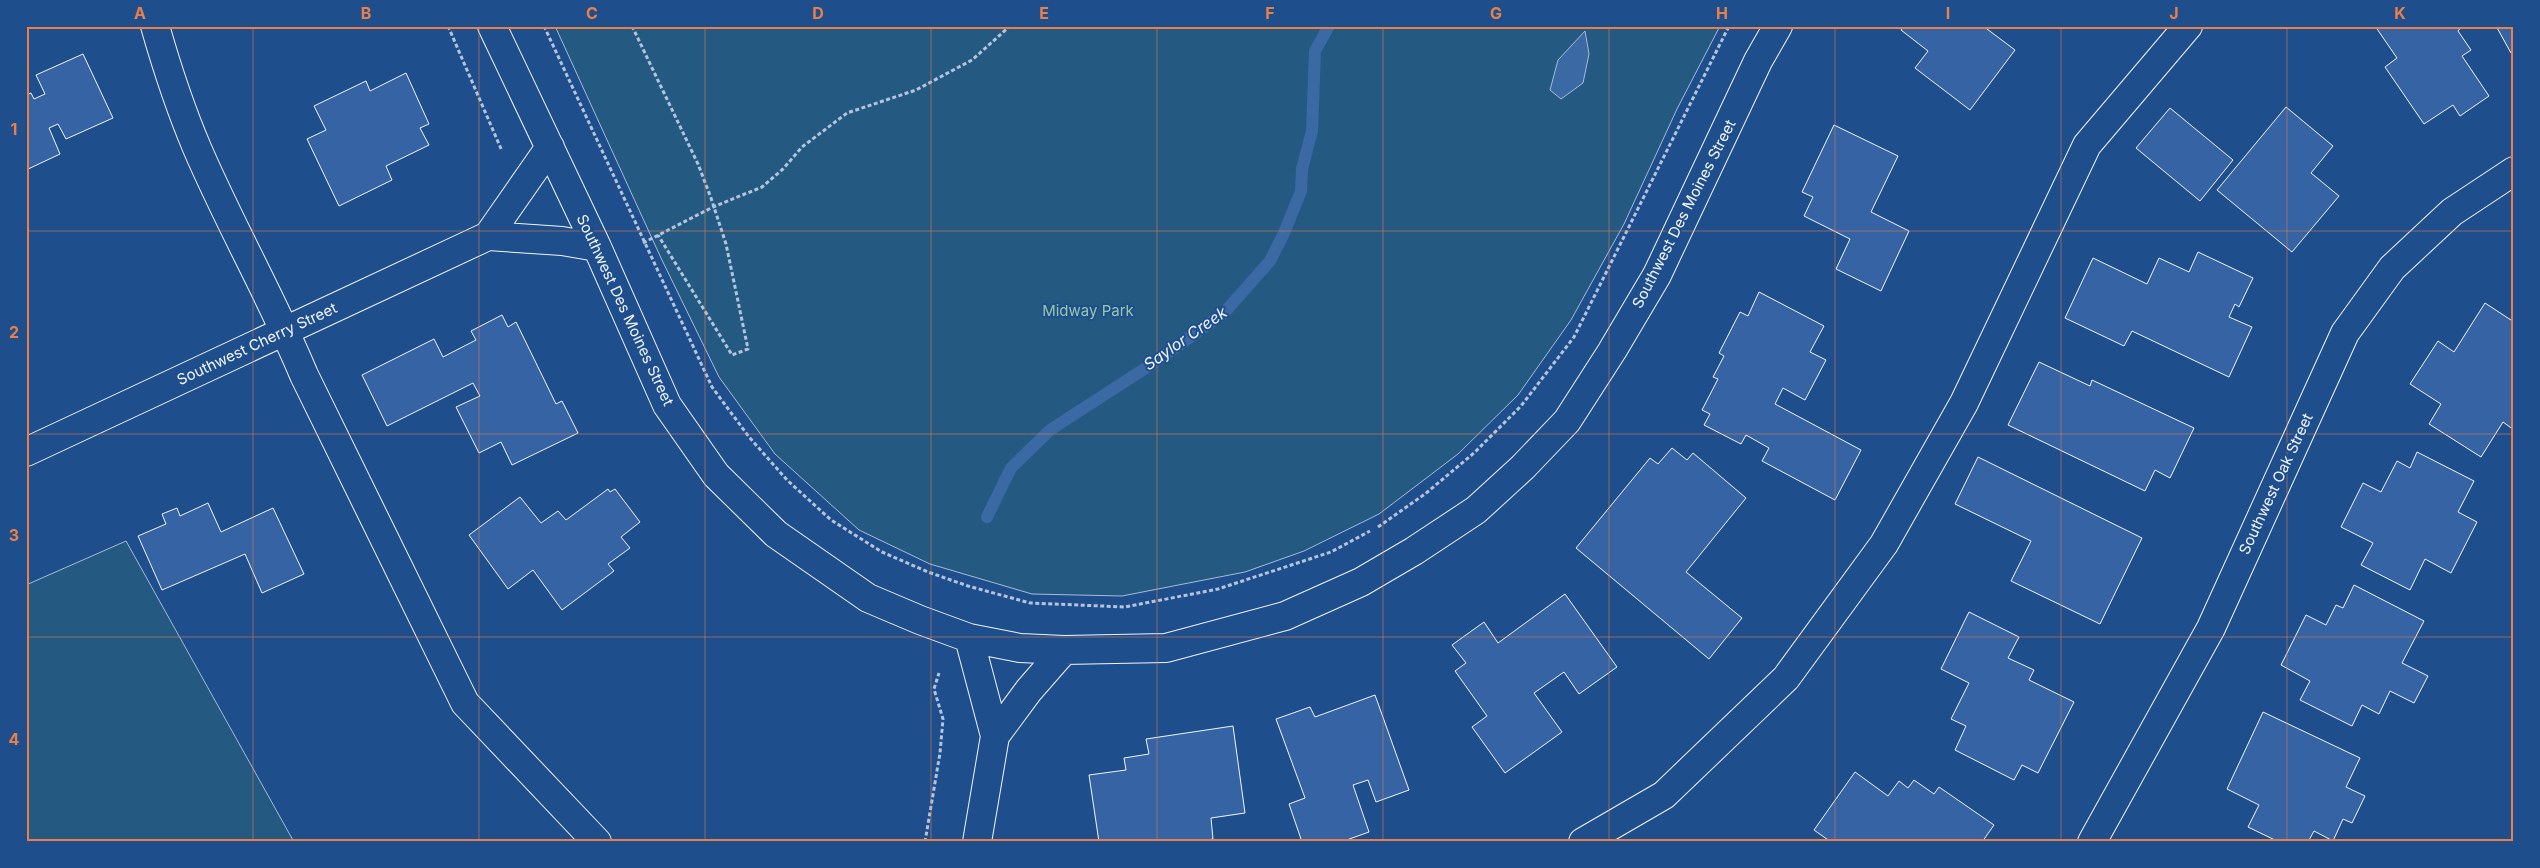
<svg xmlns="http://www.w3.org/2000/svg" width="2540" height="868" font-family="Inter,sans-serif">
<rect width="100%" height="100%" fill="#1f4e8c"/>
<!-- green -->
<path fill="#245a82" stroke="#a8bbd7" d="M 555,26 L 1720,26 L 1677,109 L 1624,224 L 1571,320 L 1518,395 L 1458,454 L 1379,514 L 1304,551 L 1245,572 L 1122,596 L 1032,594 L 930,564 L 859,530 L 775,454 L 719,377 L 661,258 Z
M 126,541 L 294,842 L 26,842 L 26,585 Z"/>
<!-- water -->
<path fill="#3b69a3" stroke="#a8bbd7" d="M 1585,31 L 1589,54 L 1583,83 L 1561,99 L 1550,90 L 1558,60 Z"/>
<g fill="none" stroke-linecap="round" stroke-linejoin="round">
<!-- stream -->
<path stroke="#3b69a3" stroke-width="12" d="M 987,517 L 1011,468 L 1050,430 L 1155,362 L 1224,313 L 1270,261 L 1284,233 L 1301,191 L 1302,169 L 1312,131 L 1315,51 L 1329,26"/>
</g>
<!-- building -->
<path fill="#3563a3" stroke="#f2f6ff" d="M 1904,26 L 1983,26 L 2015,50 L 1970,110 L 1915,68 L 1928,51 L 1901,30 Z
M 2375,26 L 2462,26 L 2458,31 L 2471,50 L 2462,56 L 2489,96 L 2460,116 L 2453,105 L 2424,124 L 2385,67 L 2397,58 Z
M 2496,26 L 2514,26 L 2514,51 L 2511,53 Z
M 83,54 L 113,118 L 66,139 L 58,124 L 49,128 L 60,154 L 26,170 L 26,95 L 31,93 L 34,99 L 45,94 L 36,75 Z
M 406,73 L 429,124 L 420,128 L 429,145 L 386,166 L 392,180 L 339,206 L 307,139 L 326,130 L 314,106 L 366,81 L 370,91 Z
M 2286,107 L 2333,146 L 2311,173 L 2339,196 L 2292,252 L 2217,190 Z
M 2170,108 L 2233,160 L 2200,201 L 2136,148 Z
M 1834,125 L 1898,156 L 1871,212 L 1909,231 L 1881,291 L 1836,269 L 1850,239 L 1804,216 L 1813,197 L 1802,192 Z
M 2198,252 L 2253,278 L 2239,307 L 2235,304 L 2229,317 L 2252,327 L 2229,377 L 2132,331 L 2124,346 L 2065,318 L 2093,258 L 2147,284 L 2159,258 L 2189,272 Z
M 1759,292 L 1824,326 L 1810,352 L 1826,360 L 1805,400 L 1783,388 L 1775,404 L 1861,450 L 1835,500 L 1762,461 L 1769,448 L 1746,435 L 1741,444 L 1704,425 L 1710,414 L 1702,410 L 1718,379 L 1713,377 L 1724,356 L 1719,353 L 1740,312 L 1748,316 Z
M 2485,303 L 2514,322 L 2514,430 L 2503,422 L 2481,457 L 2429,424 L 2441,404 L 2410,384 L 2438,341 L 2454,352 Z
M 502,315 L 508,327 L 516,322 L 556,404 L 562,401 L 578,433 L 512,465 L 501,442 L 479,453 L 456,407 L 480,396 L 473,383 L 387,426 L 362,375 L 434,339 L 443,357 L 476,340 L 471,331 Z
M 2039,362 L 2090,386 L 2092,380 L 2194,428 L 2170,478 L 2155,470 L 2145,491 L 2008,425 Z
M 1672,448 L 1687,460 L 1693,453 L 1746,498 L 1686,572 L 1742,618 L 1709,659 L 1576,548 L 1650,458 L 1658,464 Z
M 2417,452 L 2474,481 L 2458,512 L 2477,522 L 2451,573 L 2425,559 L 2410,590 L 2361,565 L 2373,543 L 2341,527 L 2363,483 L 2381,492 L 2397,461 L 2410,468 Z
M 1978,457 L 2142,538 L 2100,624 L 2011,581 L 2031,541 L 1955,504 Z
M 608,489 L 610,492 L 615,489 L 640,522 L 621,537 L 630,548 L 608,564 L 614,571 L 562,610 L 533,570 L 508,589 L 469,535 L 520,497 L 541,523 L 558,511 L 566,520 Z
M 208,503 L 221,532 L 273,508 L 304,574 L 262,593 L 245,554 L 162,590 L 138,536 L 166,524 L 162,514 L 177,508 L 180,516 Z
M 2354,585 L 2424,621 L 2402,663 L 2428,676 L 2414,703 L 2390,691 L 2379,714 L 2362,705 L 2352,726 L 2300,700 L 2310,681 L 2281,665 L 2306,615 L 2326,625 L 2336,605 L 2343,608 Z
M 1565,594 L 1617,667 L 1579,694 L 1564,672 L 1534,693 L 1562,732 L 1505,773 L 1472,727 L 1487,716 L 1455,671 L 1466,663 L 1452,645 L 1484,622 L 1498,643 Z
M 1969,612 L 2019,637 L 2008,658 L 2034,670 L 2029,680 L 2074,702 L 2038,773 L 2022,765 L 2014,780 L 1955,750 L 1966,726 L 1951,719 L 1969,683 L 1941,669 Z
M 1375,695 L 1409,790 L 1376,802 L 1368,780 L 1353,785 L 1369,832 L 1341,842 L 1302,842 L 1289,804 L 1305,798 L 1276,719 L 1310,707 L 1315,717 Z
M 2263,712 L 2360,758 L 2346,787 L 2365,796 L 2352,823 L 2343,819 L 2333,841 L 2314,831 L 2308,842 L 2279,842 L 2248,827 L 2259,805 L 2227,789 Z
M 1233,726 L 1245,813 L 1211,818 L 1213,839 L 1196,842 L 1099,842 L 1089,775 L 1126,770 L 1124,758 L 1149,754 L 1146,739 Z
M 1855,772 L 1888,796 L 1899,781 L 1908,788 L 1914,780 L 1934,794 L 1939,787 L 1994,825 L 1982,842 L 1831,842 L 1814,830 Z"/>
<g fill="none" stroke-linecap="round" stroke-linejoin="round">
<!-- minor casing -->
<g stroke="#f2f6ff" stroke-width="30">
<path id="minor" d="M 155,26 C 167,68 180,108 197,148 C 230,225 272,298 304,375 L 465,703 L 597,842
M 492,26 L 597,247 L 667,405 L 716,475 L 776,534 L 868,598 L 920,620 L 969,638 L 1020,648 L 1064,650 L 1166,648 L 1285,616 L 1361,582 L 1414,551 L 1476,510 L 1523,467 L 1567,421 L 1612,351 L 1657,275 L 1758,61 L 1778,26
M 550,147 L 488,236 L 562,241 L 597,247
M 26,452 L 488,236
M 969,638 L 995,736 L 1029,690 L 1064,650
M 977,842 L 995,736
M 1583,842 L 1664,795 L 1786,678 L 1884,544 L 1964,403 L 2087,145 L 2188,26
M 2092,842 L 2211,628 L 2345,333 L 2392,268 L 2452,212 L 2514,171"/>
</g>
<!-- path -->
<path stroke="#b3c4dc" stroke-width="3" stroke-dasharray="4 2.5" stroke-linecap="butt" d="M 448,26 L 502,151
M 544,26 L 712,387 L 749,437 L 787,480 L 831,520 L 882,552 L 928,572 L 968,586 L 1030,603 L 1125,607 L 1218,589 L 1331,552 L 1370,531
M 632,26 L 698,164 L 711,198 L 726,244 L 748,349 L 732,355 L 658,235
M 643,243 L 713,207 L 762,187 L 783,169 L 802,147 L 847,113 L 916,90 L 972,60 L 1010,26
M 1378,527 L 1425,494 L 1474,453 L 1521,406 L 1574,337 L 1729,26
M 925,842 L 940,753 L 943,719 L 934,689 L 939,673"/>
<!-- minor -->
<use href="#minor" stroke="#1f4e8c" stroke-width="28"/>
</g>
<!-- grid -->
<path fill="none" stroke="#ea8049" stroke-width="1" stroke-opacity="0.55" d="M 253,26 L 253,842M 479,26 L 479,842M 705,26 L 705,842M 931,26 L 931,842M 1157,26 L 1157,842M 1383,26 L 1383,842M 1609,26 L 1609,842M 1835,26 L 1835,842M 2061,26 L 2061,842M 2287,26 L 2287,842M 26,231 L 2514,231M 26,434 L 2514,434M 26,637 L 2514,637"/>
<g text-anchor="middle" stroke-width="4" stroke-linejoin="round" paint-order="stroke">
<!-- street labels -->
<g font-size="15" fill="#f2f6ff" stroke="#1f4e8c">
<text transform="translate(1684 214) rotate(-63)" y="5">Southwest Des Moines Street</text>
<text transform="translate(625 310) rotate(65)" y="5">Southwest Des Moines Street</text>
<text transform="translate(257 344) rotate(-25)" y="5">Southwest Cherry Street</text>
<text transform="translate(2276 484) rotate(-65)" y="5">Southwest Oak Street</text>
</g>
<!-- park labels -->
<g font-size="15" fill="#97c8a6" stroke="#1f4e8c">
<text x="1088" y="316">Midway Park</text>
</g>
<!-- water labels -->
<g font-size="16" font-style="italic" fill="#f2f6ff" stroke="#1f4e8c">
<text transform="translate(1185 338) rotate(-35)" y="6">Saylor Creek</text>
</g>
</g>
<!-- border -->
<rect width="2540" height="868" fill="none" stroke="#1f4e8c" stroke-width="55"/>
<rect x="28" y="28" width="2484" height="812" fill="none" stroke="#ea8049" stroke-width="2"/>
<g font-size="16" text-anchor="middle" font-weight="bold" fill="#ea8049">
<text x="140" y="19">A</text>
<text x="366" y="19">B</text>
<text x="592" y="19">C</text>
<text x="818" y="19">D</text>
<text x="1044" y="19">E</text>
<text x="1270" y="19">F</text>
<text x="1496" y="19">G</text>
<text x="1722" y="19">H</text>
<text x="1948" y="19">I</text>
<text x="2174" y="19">J</text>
<text x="2400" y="19">K</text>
<text x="14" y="135">1</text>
<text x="14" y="338">2</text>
<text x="14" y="541">3</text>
<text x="14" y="745">4</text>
</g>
</svg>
